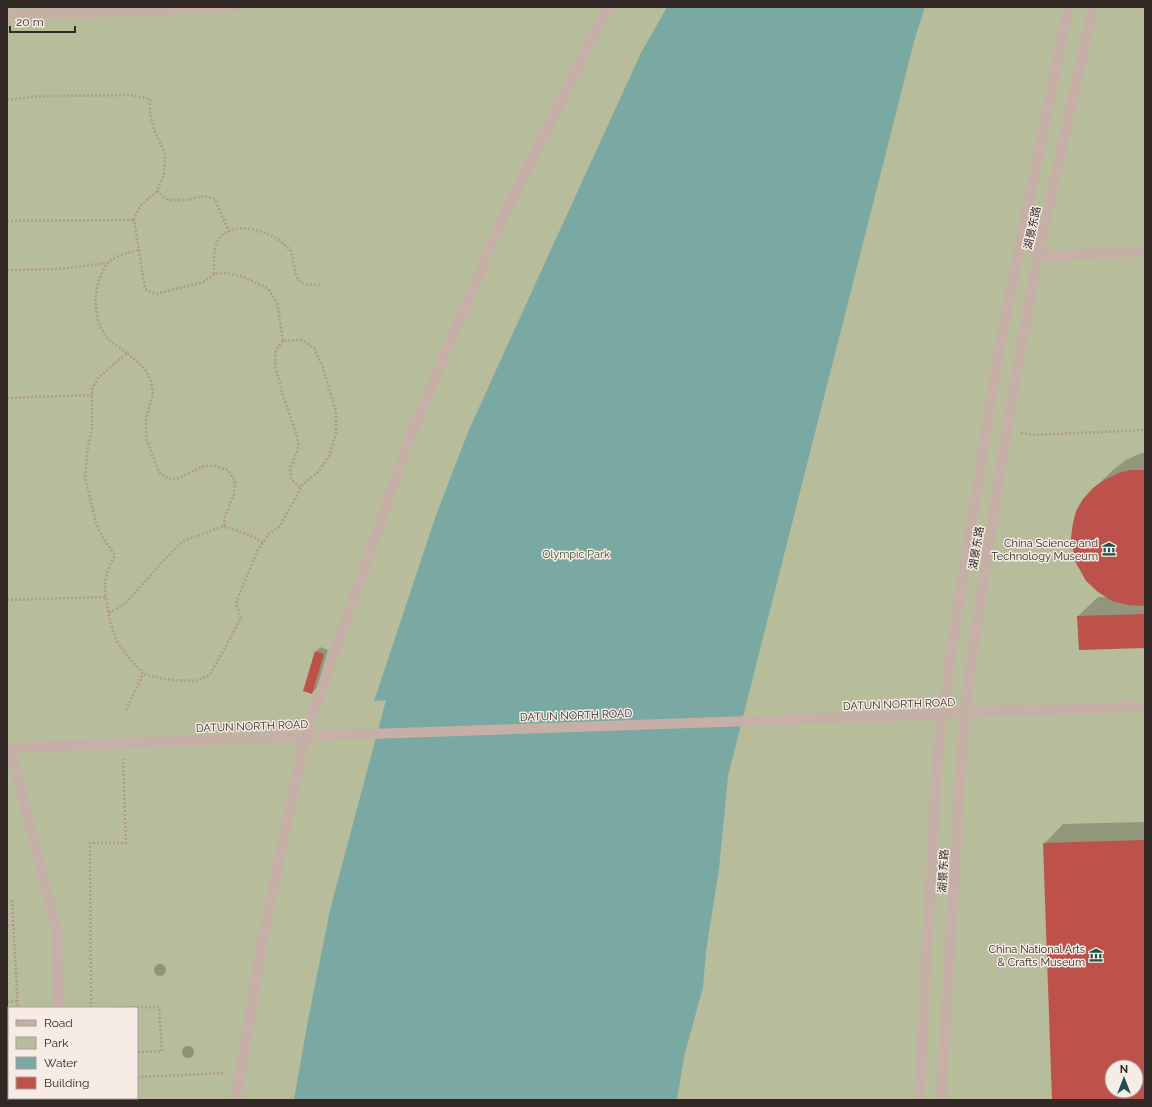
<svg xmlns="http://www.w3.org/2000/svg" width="1152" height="1107" font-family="Raleway,'Noto Sans SC',sans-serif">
<rect width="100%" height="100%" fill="#efe1d9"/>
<!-- green -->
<path fill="#b7bc9a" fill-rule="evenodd" d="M 7,7 L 1145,7 L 1145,1100 L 7,1100 ZM 9,1008 L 137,1008 L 137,1098 L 9,1098 ZM 1112,1067 L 1136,1067 L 1136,1091 L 1112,1091 Z"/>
<!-- water -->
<path fill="#7aa9a3" d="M 667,7 L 925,7 L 915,38 L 728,776 L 719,869 L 706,951 L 703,987 L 684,1057 L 677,1100 L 294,1100 L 308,1020 L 330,910 L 386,700 L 374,701 L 435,518 L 468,432 L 548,256 L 641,53 Z"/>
<!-- shadow -->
<path fill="#0003" fill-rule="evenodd" d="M 1145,453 L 1145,647 L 1078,616 L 1098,597 L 1107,597 L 1094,488 L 1114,469 L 1126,460 L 1139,454 Z
M 320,647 L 328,650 L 317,688 L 312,693 L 316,652 Z
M 1145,822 L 1145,1100 L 1053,1100 L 1044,844 L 1063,824 ZM 1112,1067 L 1136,1067 L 1136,1091 L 1112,1091 Z"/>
<!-- building -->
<path fill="#bc524a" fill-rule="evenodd" d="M 1130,470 L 1145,470 L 1145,606 L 1128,605 L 1112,601 L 1098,592 L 1086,581 L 1075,561 L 1071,538 L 1073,523 L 1076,511 L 1083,499 L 1093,488 L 1106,479 L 1119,473 Z
M 1145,614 L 1145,648 L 1079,650 L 1077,616 Z
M 315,651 L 324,654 L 312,694 L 303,691 Z
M 1145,840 L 1145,1100 L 1052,1100 L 1043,843 ZM 1112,1067 L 1136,1067 L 1136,1091 L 1112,1091 Z"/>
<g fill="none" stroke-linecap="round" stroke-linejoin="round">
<!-- path -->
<path stroke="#b19991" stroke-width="2.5" stroke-dasharray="2 2" stroke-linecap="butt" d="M 7,100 L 41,96 L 61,96 L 129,95 L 150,99 L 150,113 L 154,130 L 165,154 L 164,174 L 157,191 L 141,205 L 134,220 L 145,289 L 156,294 L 203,282 L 214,274 L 226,273 L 241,276 L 268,288 L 277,303 L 283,341 L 302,340 L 314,348 L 322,365 L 336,411 L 336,433 L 329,456 L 318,472 L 303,484 L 280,526 L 269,534 L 258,550 L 243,585 L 236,603 L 241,618 L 210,675 L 196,681 L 170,680 L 143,674
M 157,191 L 168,200 L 187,200 L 203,196 L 215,199 L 220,212 L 229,231
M 7,221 L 134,220
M 7,270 L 59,269 L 106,263
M 214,274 C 214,264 213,253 217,243 C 224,225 248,227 263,232 C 273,235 282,242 289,249 C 296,257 291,275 302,283 C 306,285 315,285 320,285
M 283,341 L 276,350 L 275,365 L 283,395 L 296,433 L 299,446 L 290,469 L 291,479 L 301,488
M 127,353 C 118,347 107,340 102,330 C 93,313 94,288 103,271 C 104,268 106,265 108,263 C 115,256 129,252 138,250
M 7,398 L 92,395
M 1021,433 L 1032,435 L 1145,430
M 7,600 L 106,597
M 109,613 L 126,603 L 165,559 L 183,541 L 224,526 L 252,536 L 263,543
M 126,710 L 143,674 C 133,662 122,651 115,637 C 111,628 104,594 105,585 C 106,574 109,565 115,555 L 103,538 L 96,523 L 85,478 L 87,453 L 92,428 L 92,389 L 98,378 L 127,353 L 144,368 L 151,380 L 153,394 L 146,418 L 146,438 L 159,472 L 169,479 L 177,479 L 204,466 L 215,466 L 228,470 L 235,481 L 234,494 L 225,516 L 224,526
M 12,900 L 18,1008
M 7,926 L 13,925
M 7,1002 L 18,1001
M 91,1008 L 90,843 L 126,843 L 123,759
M 113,1008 L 159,1007 L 162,1051 L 137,1052
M 137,1077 L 224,1073
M 7,1082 L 9,1082
M 24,1098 L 24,1100
M 113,1098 L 113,1100"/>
<!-- minor -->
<path stroke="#c5afa6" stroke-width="10" d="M 7,15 L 239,7
M 1038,255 L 1057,256 L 1145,251
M 7,748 L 282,737 L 896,716 L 1008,710 L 1028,711 L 1145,706
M 10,748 L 57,930 L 58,1008
M 236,1100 L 262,943 L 305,736 L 414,427 L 503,218 L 597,27 L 609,7
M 919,1100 L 937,760 L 942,714 L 948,676 L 949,664 L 998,355 L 1068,7
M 941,1100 L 961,759 L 969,675 L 1006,432 L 1038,255 L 1093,7"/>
</g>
<!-- trees -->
<g fill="#93907a">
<circle cx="160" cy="970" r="6"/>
<circle cx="188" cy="1052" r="6"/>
</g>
<!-- icons -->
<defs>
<g id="museum-bare" transform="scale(1.08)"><path d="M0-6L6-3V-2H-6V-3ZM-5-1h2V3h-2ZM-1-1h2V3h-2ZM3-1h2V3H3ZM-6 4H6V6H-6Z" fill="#20504b" stroke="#f7ebe5" stroke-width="2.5" paint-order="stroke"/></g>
</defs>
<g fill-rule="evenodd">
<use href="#museum-bare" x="1109" y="549"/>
<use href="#museum-bare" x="1096" y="955"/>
</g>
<g text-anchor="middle" stroke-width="3" stroke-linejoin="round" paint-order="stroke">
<!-- street labels -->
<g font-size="11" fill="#322826" stroke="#f7ebe5">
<text transform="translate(1032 228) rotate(-78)" y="4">湖景东路</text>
<text transform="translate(976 548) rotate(-81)" y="4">湖景东路</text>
<text transform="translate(899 704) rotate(-2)" y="4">DATUN NORTH ROAD</text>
<text transform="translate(576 715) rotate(-2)" y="4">DATUN NORTH ROAD</text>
<text transform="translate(252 726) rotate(-2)" y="4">DATUN NORTH ROAD</text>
<text transform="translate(943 871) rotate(-87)" y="4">湖景东路</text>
</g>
<!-- poi labels -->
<g font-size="11" fill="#322826" stroke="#f7ebe5" text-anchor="end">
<text x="1098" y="547">China Science and<tspan x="1098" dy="13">Technology Museum</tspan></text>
<text x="1085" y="953">China National Arts<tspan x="1085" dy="13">&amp; Crafts Museum</tspan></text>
</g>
<!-- park labels -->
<g font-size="11" fill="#484e2c" stroke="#f7ebe5">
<text x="576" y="558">Olympic Park</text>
</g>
</g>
<!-- border -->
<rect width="1152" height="1107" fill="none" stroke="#322826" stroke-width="16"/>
<!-- legend -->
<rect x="8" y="1007" width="130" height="92" fill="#f7ebe5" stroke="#a89d99"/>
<rect x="16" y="1020" width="20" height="6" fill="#c5afa6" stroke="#a89d99"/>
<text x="44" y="1027" font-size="12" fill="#322826">Road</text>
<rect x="16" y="1037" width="20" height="12" fill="#b7bc9a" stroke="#a89d99"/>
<text x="44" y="1047" font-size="12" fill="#322826">Park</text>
<rect x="16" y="1057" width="20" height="12" fill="#7aa9a3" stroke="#a89d99"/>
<text x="44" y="1067" font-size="12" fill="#322826">Water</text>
<rect x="16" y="1077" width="20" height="12" fill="#bc524a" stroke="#a89d99"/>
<text x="44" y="1087" font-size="12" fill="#322826">Building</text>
<!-- north arrow -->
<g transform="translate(1124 1079)"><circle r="19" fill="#f7ebe5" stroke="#a89d99"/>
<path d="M0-3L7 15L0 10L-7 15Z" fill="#20504b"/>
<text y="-6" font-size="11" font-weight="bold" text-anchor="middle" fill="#322826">N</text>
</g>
<!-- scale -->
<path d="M10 26v6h65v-6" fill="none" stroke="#322826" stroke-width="2"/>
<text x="16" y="26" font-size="12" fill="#322826" stroke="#f7ebe5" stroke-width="3" paint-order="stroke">20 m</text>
</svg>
